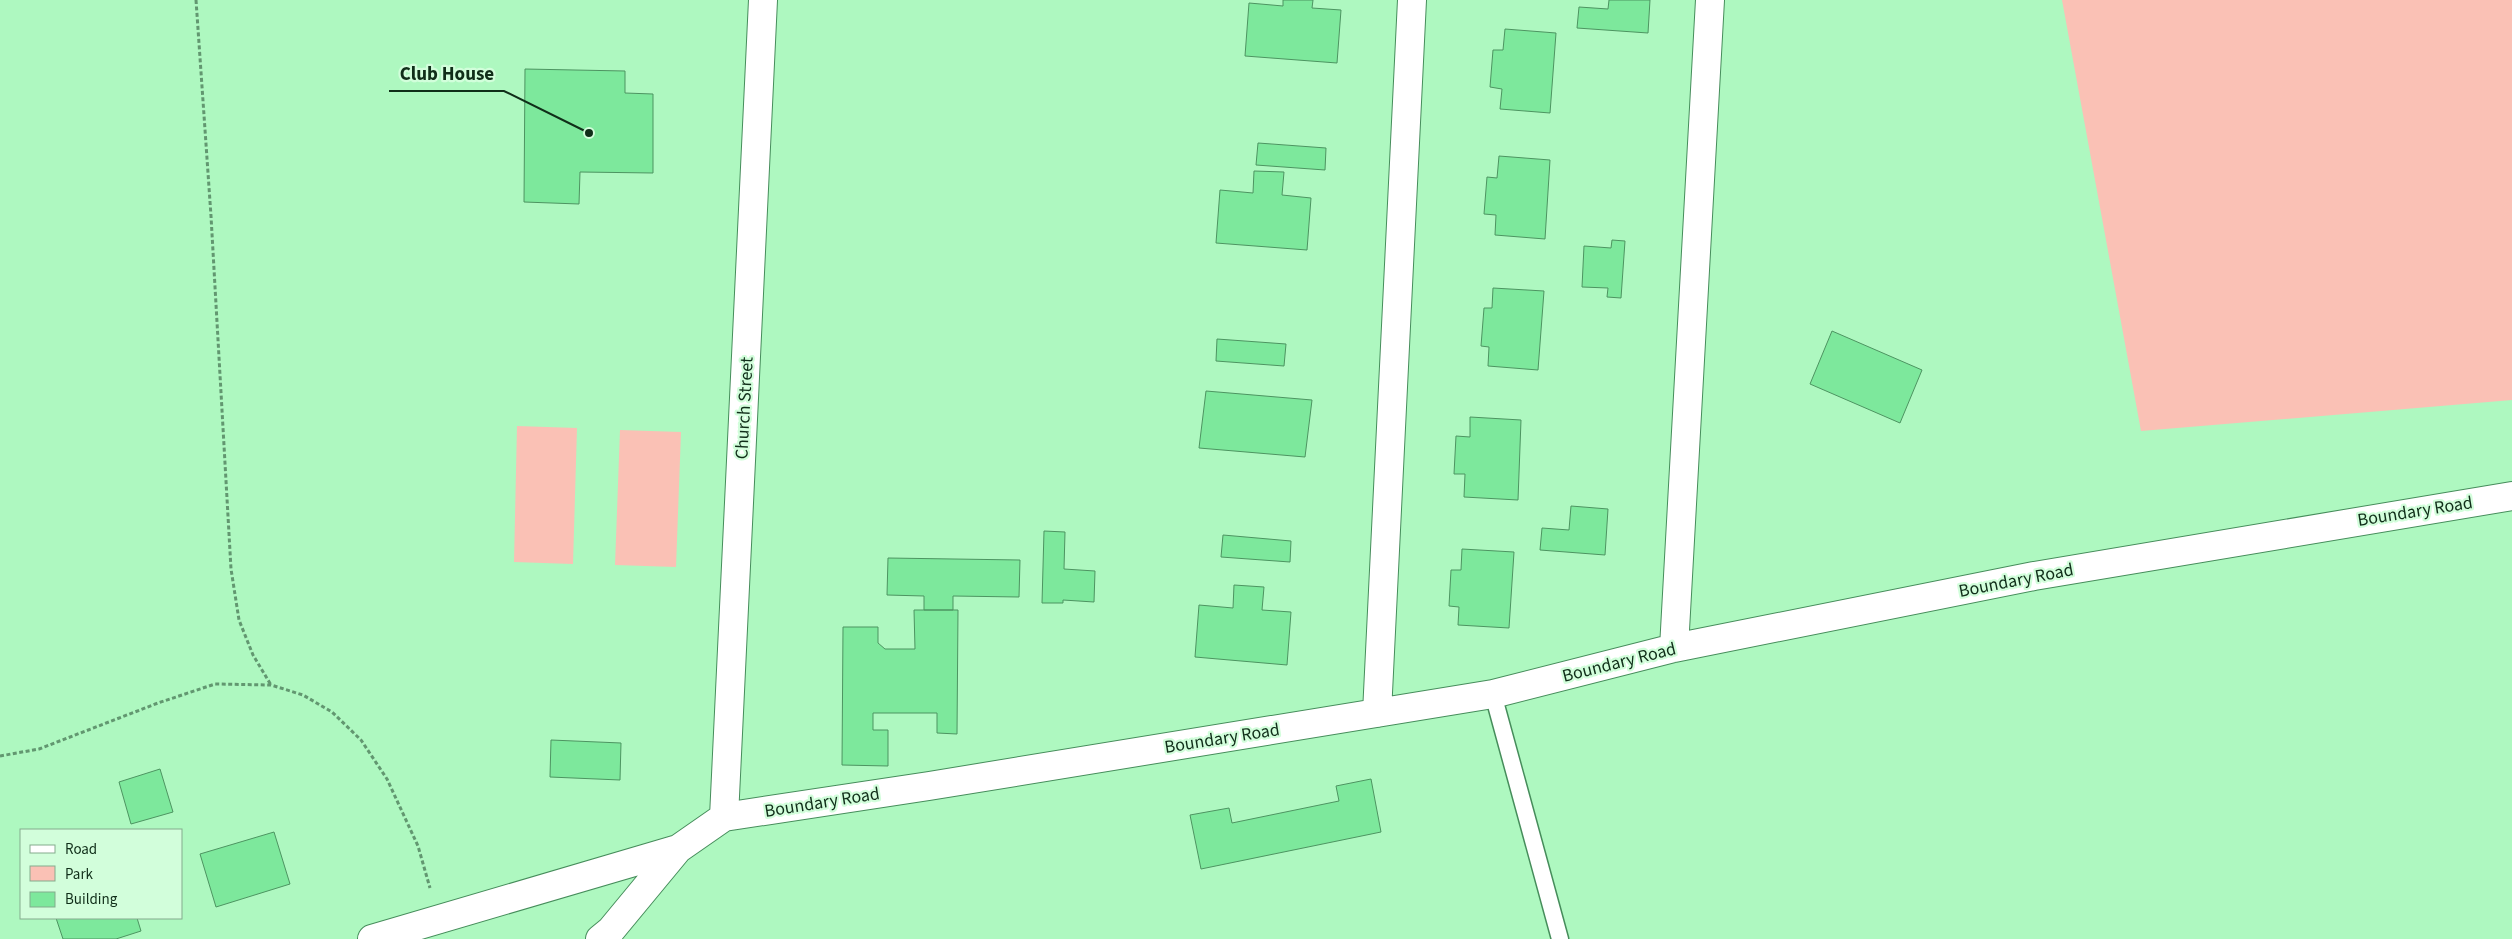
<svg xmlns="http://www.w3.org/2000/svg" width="2512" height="939" font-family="'Source Sans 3',sans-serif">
<rect width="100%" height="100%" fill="#aef8c0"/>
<!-- green -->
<path fill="#fac1b5" d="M 2062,0 L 2512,0 L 2512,400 L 2141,431 Z
M 517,426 L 577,428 L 573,564 L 514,562 Z
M 620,430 L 681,432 L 676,567 L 615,565 Z"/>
<!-- building -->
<path fill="#7de89c" stroke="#4d9461" d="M 1283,0 L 1313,0 L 1312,8 L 1341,10 L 1337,63 L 1245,56 L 1249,3 L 1283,6 Z
M 1609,0 L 1650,0 L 1648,33 L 1577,28 L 1579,7 L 1608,9 Z
M 1505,29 L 1556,33 L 1550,113 L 1500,109 L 1502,89 L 1490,87 L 1493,50 L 1503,50 Z
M 525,69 L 625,71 L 625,93 L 653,94 L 653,173 L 580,172 L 579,204 L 524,202 Z
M 1258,143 L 1326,148 L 1325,170 L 1256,165 Z
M 1499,156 L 1550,160 L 1545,239 L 1495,235 L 1496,215 L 1484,214 L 1487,177 L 1497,178 Z
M 1254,171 L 1284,172 L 1282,195 L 1311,198 L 1307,250 L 1216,243 L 1220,190 L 1253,193 Z
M 1612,240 L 1625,241 L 1621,298 L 1607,297 L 1608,288 L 1582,287 L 1584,246 L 1611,248 Z
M 1493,288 L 1544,291 L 1538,370 L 1488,366 L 1489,347 L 1481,346 L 1484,308 L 1492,308 Z
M 1832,331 L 1922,370 L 1900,423 L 1810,384 Z
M 1217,339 L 1286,344 L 1284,366 L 1216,361 Z
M 1206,391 L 1312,400 L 1305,457 L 1199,448 Z
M 1470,417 L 1521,420 L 1518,500 L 1464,497 L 1465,474 L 1454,474 L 1456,436 L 1470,437 Z
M 1571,506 L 1608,509 L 1605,555 L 1540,550 L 1542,528 L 1569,530 Z
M 1044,531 L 1065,532 L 1064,569 L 1095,571 L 1094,602 L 1063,600 L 1063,603 L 1042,603 Z
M 1223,535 L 1291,541 L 1290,562 L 1221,557 Z
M 1462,549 L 1514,552 L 1509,628 L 1458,625 L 1459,607 L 1449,606 L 1451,570 L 1461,570 Z
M 888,558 L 1020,560 L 1019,597 L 953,596 L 953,610 L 924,610 L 924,596 L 887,595 Z
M 1234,585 L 1264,587 L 1262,610 L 1291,612 L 1287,665 L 1195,657 L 1199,605 L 1233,608 Z
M 914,610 L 958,610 L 957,734 L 937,733 L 937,713 L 873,713 L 873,730 L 888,730 L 888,766 L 842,765 L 843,627 L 878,627 L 878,643 L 885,649 L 915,649 Z
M 551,740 L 621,743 L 620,780 L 550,777 Z
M 160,769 L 173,812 L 131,824 L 119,782 Z
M 1371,779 L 1381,832 L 1201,869 L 1190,815 L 1229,808 L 1232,823 L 1339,801 L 1336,786 Z
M 274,832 L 290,884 L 216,907 L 200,854 Z
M 56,918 L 137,918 L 141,931 L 116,939 L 63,939 Z"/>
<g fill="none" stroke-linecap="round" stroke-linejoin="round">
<!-- lane casing -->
<g stroke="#468d5b" stroke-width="19">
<path id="lane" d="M 1493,694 L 1560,939"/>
</g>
<!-- street casing -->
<g stroke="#468d5b" stroke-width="30">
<path id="street" d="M 1674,648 L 1710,0
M 1377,713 L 1412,0
M 724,817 L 763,0
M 372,939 L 678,849
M 600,939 L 611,930 L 678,849 L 724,817 L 929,786 L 1493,694 L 1674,648 L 2034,576 L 2512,496"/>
</g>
<!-- path -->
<path stroke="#629770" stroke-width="3" stroke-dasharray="4 2.5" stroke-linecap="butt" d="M 196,0 L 211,216 L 231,569 L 239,620 L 253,655 L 271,685
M 0,756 L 39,749 L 158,703 L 215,684 L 271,685 L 303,695 L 332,712 L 361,740 L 387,779 L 418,846 L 430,888"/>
<!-- lane -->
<use href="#lane" stroke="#fff" stroke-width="16"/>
<!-- street -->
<use href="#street" stroke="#fff" stroke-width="28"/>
</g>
<g text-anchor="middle" stroke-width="4.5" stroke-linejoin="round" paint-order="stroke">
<!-- street labels -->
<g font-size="18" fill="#102e19" stroke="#d2fedb">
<text transform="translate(744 408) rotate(-87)" y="6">Church Street</text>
<text transform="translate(2415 511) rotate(-9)" y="6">Boundary Road</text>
<text transform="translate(2016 580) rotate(-11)" y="6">Boundary Road</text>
<text transform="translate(1619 662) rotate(-14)" y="6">Boundary Road</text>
<text transform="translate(1222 738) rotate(-9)" y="6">Boundary Road</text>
<text transform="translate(822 802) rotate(-9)" y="6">Boundary Road</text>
</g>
</g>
<!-- callouts -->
<path fill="none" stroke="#102e19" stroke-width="2" d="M589 133L504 91H389"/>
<circle fill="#102e19" stroke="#d2fedb" stroke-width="2" cx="589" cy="133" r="5"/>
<g font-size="19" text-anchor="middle" font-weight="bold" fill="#102e19" stroke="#d2fedb" stroke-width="4.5" stroke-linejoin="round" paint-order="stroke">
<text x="447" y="80">Club House</text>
</g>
<!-- legend -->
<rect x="20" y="829" width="162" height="90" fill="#d2fedb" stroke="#84ab8d"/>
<rect x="30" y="845" width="25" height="8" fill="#ffffff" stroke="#84ab8d"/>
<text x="65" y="854" font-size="15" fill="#102e19">Road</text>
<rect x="30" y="866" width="25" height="15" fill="#fac1b5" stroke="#84ab8d"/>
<text x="65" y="879" font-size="15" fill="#102e19">Park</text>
<rect x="30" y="892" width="25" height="15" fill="#7de89c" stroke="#84ab8d"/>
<text x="65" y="904" font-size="15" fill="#102e19">Building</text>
</svg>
